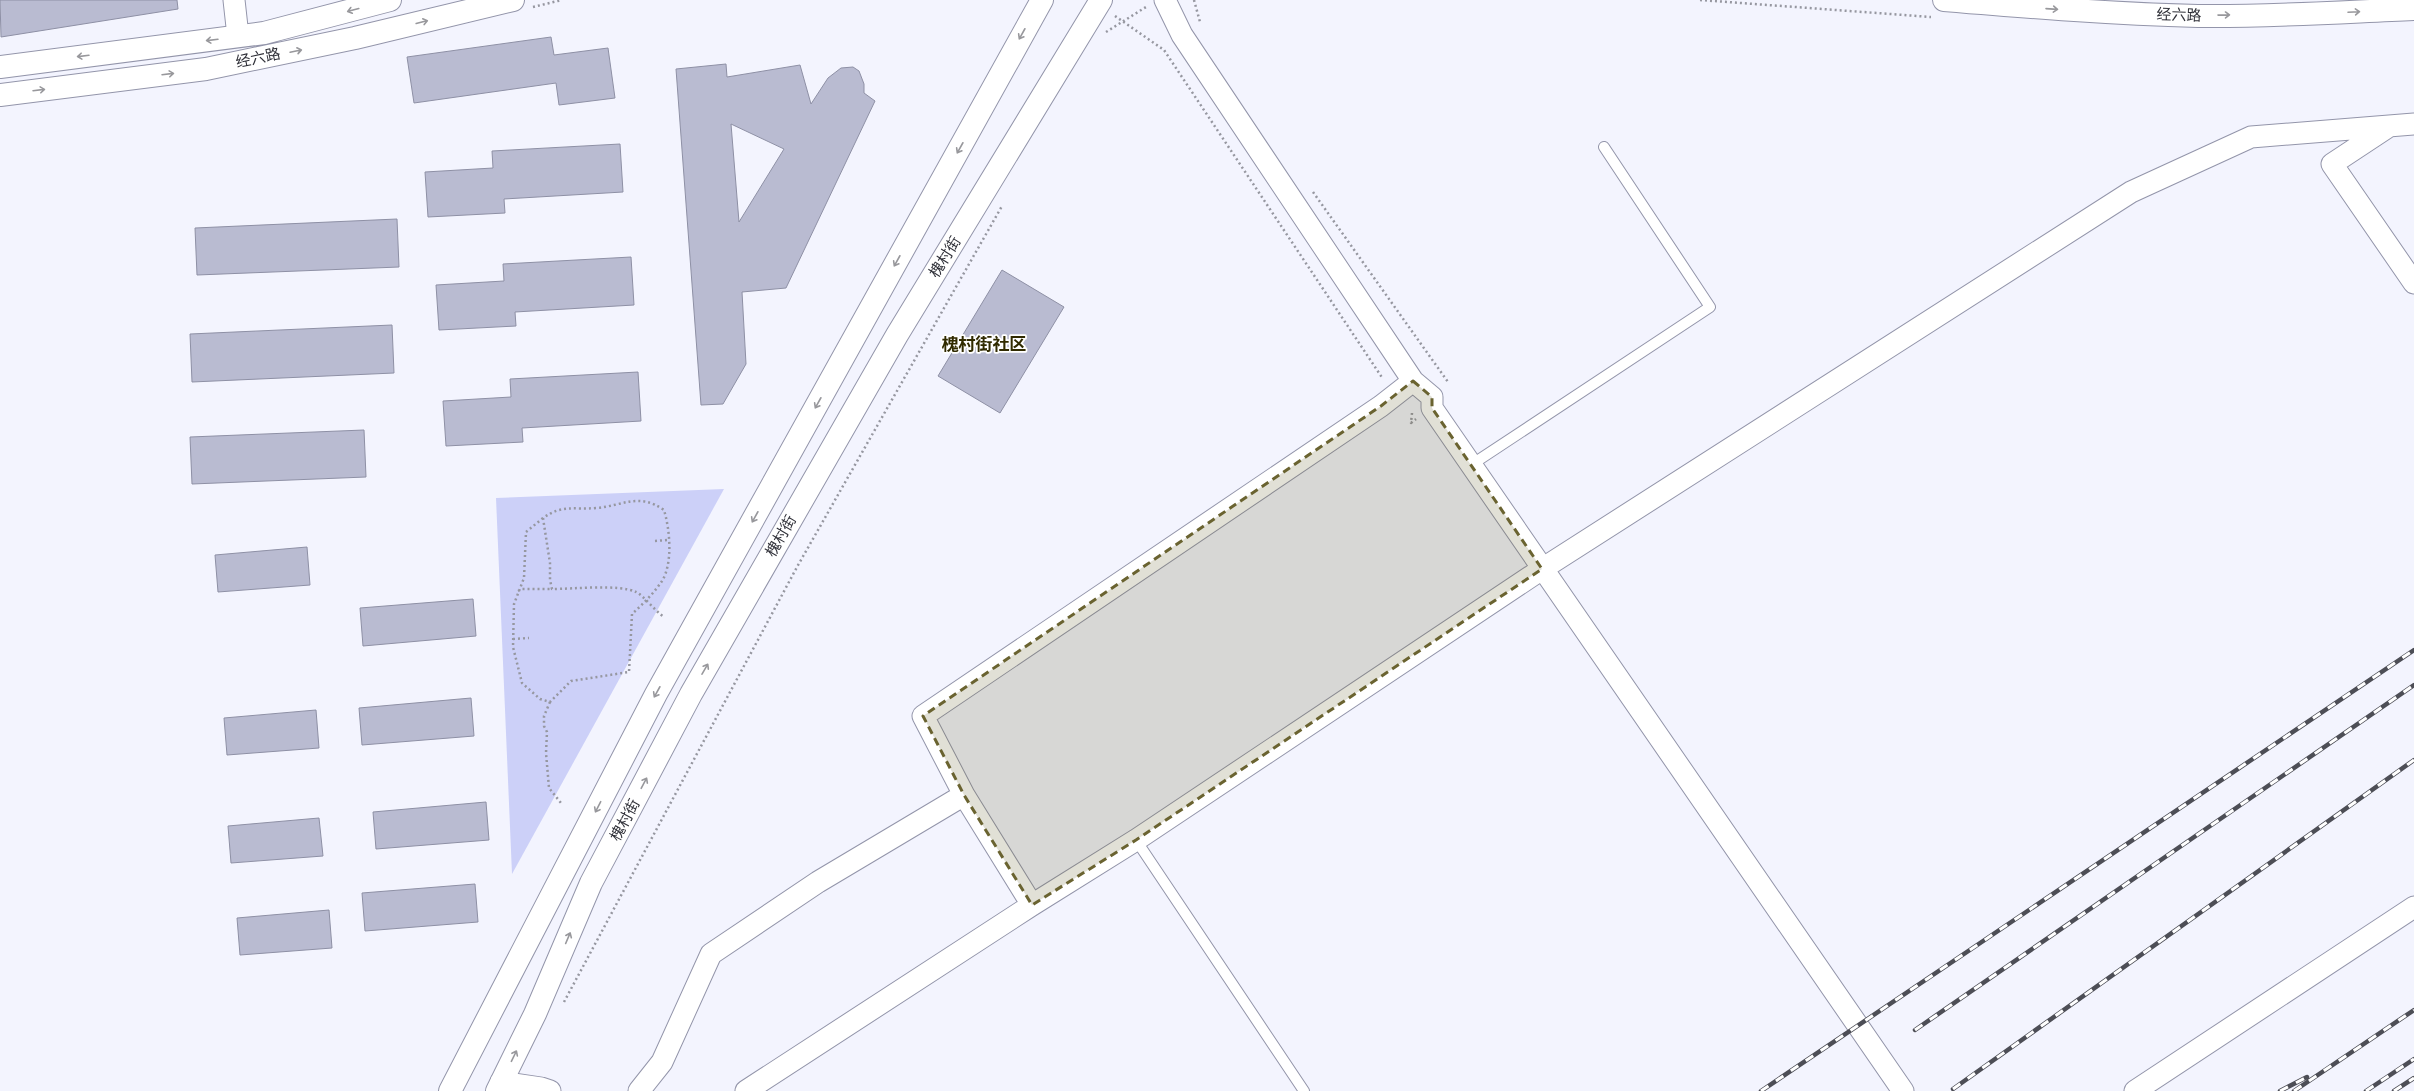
<svg xmlns="http://www.w3.org/2000/svg" width="2414" height="1091" font-family="Jost,'Noto Sans SC',sans-serif">
<rect width="100%" height="100%" fill="#f3f4fe"/>
<!-- green -->
<path fill="#ccd0f8" d="M 724,489 L 512,874 L 496,498 Z"/>
<!-- building -->
<path fill="#b9bbd1" stroke="#8e90a5" fill-rule="evenodd" d="M 0,0 L 177,0 L 178,9 L 1,37 Z
M 551,37 L 554,55 L 608,48 L 615,98 L 559,105 L 556,83 L 414,103 L 407,57 Z
M 726,64 L 727,77 L 800,65 L 811,104 L 828,78 L 841,68 L 853,67 L 859,71 L 864,84 L 864,93 L 875,101 L 786,288 L 742,292 L 746,364 L 723,404 L 701,405 L 676,69 ZM 731,124 L 784,149 L 739,222 Z
M 620,144 L 623,192 L 504,199 L 505,213 L 428,217 L 425,172 L 493,168 L 492,151 Z
M 397,219 L 399,267 L 197,275 L 195,228 Z
M 631,257 L 634,305 L 515,312 L 516,326 L 439,330 L 436,285 L 504,281 L 503,264 Z
M 1002,270 L 1064,307 L 1000,413 L 938,376 Z
M 392,325 L 394,373 L 192,382 L 190,334 Z
M 638,372 L 641,421 L 522,428 L 523,442 L 446,446 L 443,401 L 511,397 L 510,379 Z
M 364,430 L 366,477 L 192,484 L 190,437 Z
M 307,547 L 310,585 L 218,592 L 215,555 Z
M 473,599 L 476,636 L 363,646 L 360,608 Z
M 471,698 L 474,736 L 362,745 L 359,708 Z
M 316,710 L 319,748 L 227,755 L 224,718 Z
M 486,802 L 489,840 L 376,849 L 373,812 Z
M 319,818 L 323,856 L 231,863 L 228,826 Z
M 475,884 L 478,922 L 365,931 L 362,893 Z
M 329,910 L 332,948 L 240,955 L 237,918 Z"/>
<g fill="none" stroke-linecap="round" stroke-linejoin="round">
<!-- service casing -->
<g stroke="#9395aa" stroke-width="12">
<path id="service" d="M 1471,465 L 1710,307 L 1604,147
M 1136,840 L 1304,1091"/>
</g>
<!-- minor casing -->
<g stroke="#9395aa" stroke-width="23">
<path id="minor" d="M 234,0 L 238,36
M 1165,0 L 1182,35 L 1413,381 L 1432,397 L 1432,408 L 1903,1091
M 2388,127 L 2332,164 L 2414,283
M 964,795 L 1032,905
M 501,1082 L 541,1088 L 550,1091
M 639,1091 L 662,1062 L 711,954 L 818,882 L 964,795 L 923,716 L 1381,406 L 1413,381
M 746,1091 L 1032,905 L 1136,840 L 1542,569 L 2131,192 L 2251,137 L 2414,124
M 2135,1091 L 2414,907"/>
</g>
<!-- secondary casing -->
<g stroke="#9395aa" stroke-width="24">
<path id="secondary" d="M 1944,0 C 2028,7 2113,14 2198,16 C 2270,17 2342,12 2414,9
M 0,67 L 264,33 L 390,0
M 0,95 L 206,69 L 355,38 L 513,0"/>
</g>
<!-- primary casing -->
<g stroke="#9395aa" stroke-width="24">
<path id="primary" d="M 450,1091 L 656,694 L 1042,0
M 497,1091 L 535,1014 L 591,883 L 691,694 L 897,335 L 1101,0"/>
</g>
<!-- path -->
<path stroke="#9697a0" stroke-width="2.5" stroke-dasharray="2 3" stroke-linecap="butt" d="M 1194,0 L 1200,22
M 1700,0 L 1931,17
M 533,7 L 562,0
M 1115,16 L 1164,50 L 1383,379
M 1106,32 L 1146,7
M 1313,192 L 1448,382
M 1412,413 L 1411,423 L 1416,419
M 543,518 L 526,532 L 524,578 L 514,604 L 513,647 L 522,683 L 540,699 L 550,702 L 571,681 L 629,672 L 632,614 C 643,604 654,593 662,581 C 673,563 670,530 664,510 C 638,492 623,506 596,508 C 573,510 563,504 543,518 L 550,563 L 550,580 L 552,589 C 572,589 620,584 636,592 C 643,595 655,611 664,617
M 655,541 L 668,540
M 518,591 L 522,589 L 552,589
M 513,639 L 529,638
M 550,702 L 544,716 L 544,726 L 547,732 L 546,753 L 549,788 L 561,803
M 564,1002 L 797,567 L 1002,206"/>
<!-- service -->
<use href="#service" stroke="#fff" stroke-width="10"/>
<!-- minor -->
<use href="#minor" stroke="#fff" stroke-width="21"/>
<!-- secondary -->
<use href="#secondary" stroke="#fff" stroke-width="22"/>
<!-- primary -->
<use href="#primary" stroke="#fff" stroke-width="22"/>
<!-- rail casing -->
<g stroke="#4d4e56" stroke-width="4.5">
<path id="rail" d="M 1915,1030 L 2414,685
M 1953,1089 L 2414,760
M 1761,1091 L 2414,650
M 2280,1091 L 2307,1077
M 2294,1091 L 2414,1010
M 2366,1091 L 2414,1059
M 2394,1091 L 2414,1078"/>
</g>
<!-- rail -->
<use href="#rail" stroke="#fff" stroke-width="3" stroke-dasharray="9" stroke-linecap="butt"/>
</g>
<!-- one-way arrows -->
<defs><path id="oneway-shaft" d="M-6 0H5M1.5-3L5.5 0L1.5 3" fill="none" stroke-width="1.6" stroke-linecap="round" stroke-linejoin="round"/></defs>
<g stroke="#98989c">
<use href="#oneway-shaft" transform="translate(2052 9) rotate(4)"/>
<use href="#oneway-shaft" transform="translate(353 10) rotate(165)"/>
<use href="#oneway-shaft" transform="translate(2354 12) rotate(-3)"/>
<use href="#oneway-shaft" transform="translate(2224 15) rotate(-1)"/>
<use href="#oneway-shaft" transform="translate(422 22) rotate(-14)"/>
<use href="#oneway-shaft" transform="translate(1022 34) rotate(119)"/>
<use href="#oneway-shaft" transform="translate(212 40) rotate(173)"/>
<use href="#oneway-shaft" transform="translate(296 51) rotate(-12)"/>
<use href="#oneway-shaft" transform="translate(83 56) rotate(173)"/>
<use href="#oneway-shaft" transform="translate(168 74) rotate(-7)"/>
<use href="#oneway-shaft" transform="translate(39 90) rotate(-7)"/>
<use href="#oneway-shaft" transform="translate(960 148) rotate(119)"/>
<use href="#oneway-shaft" transform="translate(897 261) rotate(119)"/>
<use href="#oneway-shaft" transform="translate(818 403) rotate(119)"/>
<use href="#oneway-shaft" transform="translate(755 517) rotate(119)"/>
<use href="#oneway-shaft" transform="translate(705 669) rotate(-60)"/>
<use href="#oneway-shaft" transform="translate(657 692) rotate(119)"/>
<use href="#oneway-shaft" transform="translate(644 783) rotate(-62)"/>
<use href="#oneway-shaft" transform="translate(598 807) rotate(117)"/>
<use href="#oneway-shaft" transform="translate(568 938) rotate(-67)"/>
<use href="#oneway-shaft" transform="translate(514 1056) rotate(-64)"/>
</g>
<!-- marked area -->
<path fill="#6a6330" fill-opacity="0.2" stroke="#6a6330" stroke-width="3" stroke-dasharray="8 5" stroke-linejoin="round" d="M 1413,381 L 1432,397 L 1432,408 L 1542,569 L 1136,840 L 1032,905 L 964,795 L 923,716 L 1381,406 Z"/>
<g text-anchor="middle" stroke-width="3.5" stroke-linejoin="round" paint-order="stroke">
<!-- street labels -->
<g font-size="15" fill="#303139" stroke="#fff">
<text transform="translate(2179 15) rotate(2)" y="5">经六路</text>
<text transform="translate(258 58) rotate(-12)" y="5">经六路</text>
<text transform="translate(945 257) rotate(-58)" y="5">槐村街</text>
<text transform="translate(781 536) rotate(-60)" y="5">槐村街</text>
<text transform="translate(625 820) rotate(-62)" y="5">槐村街</text>
</g>
<!-- quarter labels -->
<g font-size="17" font-weight="bold" fill="#302a00" stroke="#fff">
<text x="984" y="350">槐村街社区</text>
</g>
</g>
</svg>
